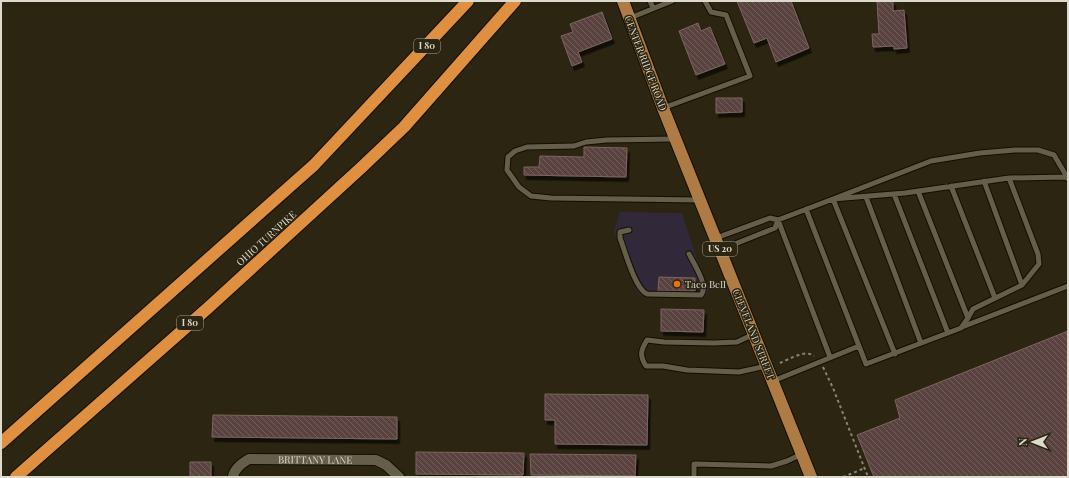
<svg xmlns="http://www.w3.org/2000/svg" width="1069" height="478" font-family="'Playfair Display',serif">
<defs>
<pattern id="building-back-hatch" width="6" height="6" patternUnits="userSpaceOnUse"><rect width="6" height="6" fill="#5a433f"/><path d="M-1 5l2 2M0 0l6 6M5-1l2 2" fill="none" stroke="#715e5a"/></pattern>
<filter id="shadow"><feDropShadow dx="2.5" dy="4.5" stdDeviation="0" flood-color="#0009"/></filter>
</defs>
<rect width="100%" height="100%" fill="#2b2512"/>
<!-- commercial -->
<path fill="#312939" d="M 620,212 L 682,213 L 697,259 L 705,278 L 709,290 L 706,296 L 699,299 L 641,296 L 637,292 L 614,231 Z"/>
<!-- building -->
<path fill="url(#building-back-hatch)" stroke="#7d6560" filter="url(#shadow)" d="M 737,1 L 791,1 L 809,48 L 776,62 L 767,38 L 754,43 Z
M 877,1 L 893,1 L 893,11 L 904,10 L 907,48 L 894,49 L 894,46 L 873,47 L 872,34 L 879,34 Z
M 602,12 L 612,39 L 578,52 L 582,62 L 572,66 L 561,36 L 573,32 L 570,24 Z
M 698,23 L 701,31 L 710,27 L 725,64 L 696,75 L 679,31 Z
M 716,98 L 742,98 L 742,112 L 716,113 Z
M 584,147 L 627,148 L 626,177 L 524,175 L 524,167 L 539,167 L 540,156 L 584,157 Z
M 659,277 L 695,278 L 695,291 L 658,291 Z
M 661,309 L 704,310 L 703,332 L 661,331 Z
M 1068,331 L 1068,477 L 874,477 L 857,435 L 900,418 L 895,400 Z
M 545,394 L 648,395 L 647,445 L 555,444 L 555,420 L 545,420 Z
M 213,415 L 397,417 L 397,439 L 212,437 Z
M 416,452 L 524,453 L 523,475 L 416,474 Z
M 530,454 L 636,455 L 635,476 L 531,475 Z
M 190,462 L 211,462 L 211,477 L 190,477 Z"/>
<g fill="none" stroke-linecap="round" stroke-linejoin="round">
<!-- lane casing -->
<g stroke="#140e00" stroke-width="7">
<path id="lane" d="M 650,1 L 653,8
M 630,18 L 672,1
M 663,108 L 750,76 L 726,15 L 711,12 L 705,1
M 675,139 L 607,140 L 586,142 L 574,146 L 527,147 L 515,151 L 508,157 L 507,170 L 519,187 L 531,196 L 551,198 L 699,200
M 984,181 L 1022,285
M 951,186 L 995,298
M 918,191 L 968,318
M 894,194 L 948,333
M 866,197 L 921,343
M 806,209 L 859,346
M 629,230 L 620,232 L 620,238 C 625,251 635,289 647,294 L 701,295 C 709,286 694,264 689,254
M 716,238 L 770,218 L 778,220 L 775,228 L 720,250
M 962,327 L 1068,286
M 754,334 L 737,342 L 714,343 L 664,342 L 647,340 C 641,350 639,355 646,366 L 663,366 L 687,370 L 739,372 L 766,366
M 895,354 L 833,199 L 931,161 L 980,153 L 1015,150 L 1038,150 L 1054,155 L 1067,177
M 830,357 L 778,220 L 833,199 L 905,193 L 1009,178 L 1067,177 L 1068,179
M 773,381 L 859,346 L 866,364 L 961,328 L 968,318 L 973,309 L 1022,285 L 1039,264 L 1038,254 L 1009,178
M 694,477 L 694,464 L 771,466 L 787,461 L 802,454"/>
</g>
<!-- street casing -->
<g stroke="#140e00" stroke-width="12">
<g id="street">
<path id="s1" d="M 233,477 C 234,469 242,463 249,459 L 376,460 L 386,465 L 399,477"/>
</g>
</g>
<!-- primary casing -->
<g stroke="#140e00" stroke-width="14">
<path id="primary" d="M 623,1 L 663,108 L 811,477"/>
</g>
<!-- highway casing -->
<g stroke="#140e00" stroke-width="14">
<path id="highway" d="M 1,443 L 314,165 L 468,1
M 16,477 L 209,307 L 362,167 L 404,127 L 515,1"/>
</g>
<!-- path -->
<path stroke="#898475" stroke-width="2" stroke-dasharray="3 3" stroke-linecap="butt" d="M 780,363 C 790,359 805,349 814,356
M 823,367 L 833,388 L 868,477
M 843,477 L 865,468"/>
<!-- lane -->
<use href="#lane" stroke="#655e4a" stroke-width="5"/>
<!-- street -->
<use href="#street" stroke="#655e4a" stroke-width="10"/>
<!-- primary -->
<use href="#primary" stroke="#ae7b44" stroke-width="12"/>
<!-- highway -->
<use href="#highway" stroke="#de8f40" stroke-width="12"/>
</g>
<!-- markers -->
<circle fill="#e8710a" stroke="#2b2512" stroke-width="1.5" cx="677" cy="284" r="4"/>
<g text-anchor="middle" stroke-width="3" stroke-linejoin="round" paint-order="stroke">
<!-- shield labels -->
<g fill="#2b2512" stroke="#a7a395" stroke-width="1">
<rect x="414" y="39" width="26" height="14" rx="3"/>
<rect x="703" y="242" width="34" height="14" rx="3"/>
<rect x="177" y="316" width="26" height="14" rx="3"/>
</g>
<g font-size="9" font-weight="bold" fill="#dcd9cd">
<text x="427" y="49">I 80</text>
<text x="720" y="252">US 20</text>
<text x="190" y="326">I 80</text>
</g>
<!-- street labels -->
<g font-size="10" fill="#dcd9cd" stroke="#2b2512">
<text transform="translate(646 63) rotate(69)" y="4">CENTER RIDGE ROAD</text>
<text transform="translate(266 238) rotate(-42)" y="4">OHIO TURNPIKE</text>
<text transform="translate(754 334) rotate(68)" y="4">CLEVELAND STREET</text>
<text dy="4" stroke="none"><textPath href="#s1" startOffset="91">BRITTANY LANE</textPath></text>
</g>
<!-- poi labels -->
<g font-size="10" fill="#dcd9cd" stroke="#2b2512" text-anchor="start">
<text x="685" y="288">Taco Bell</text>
</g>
</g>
<!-- border -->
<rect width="1069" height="478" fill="none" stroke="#dcd9cd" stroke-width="4"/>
<!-- north arrow -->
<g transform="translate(1033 442) rotate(270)" stroke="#2b2512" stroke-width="3" paint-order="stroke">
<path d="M0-3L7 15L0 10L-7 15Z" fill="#dcd9cd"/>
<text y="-6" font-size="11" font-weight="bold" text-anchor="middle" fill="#dcd9cd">N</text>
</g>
</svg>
